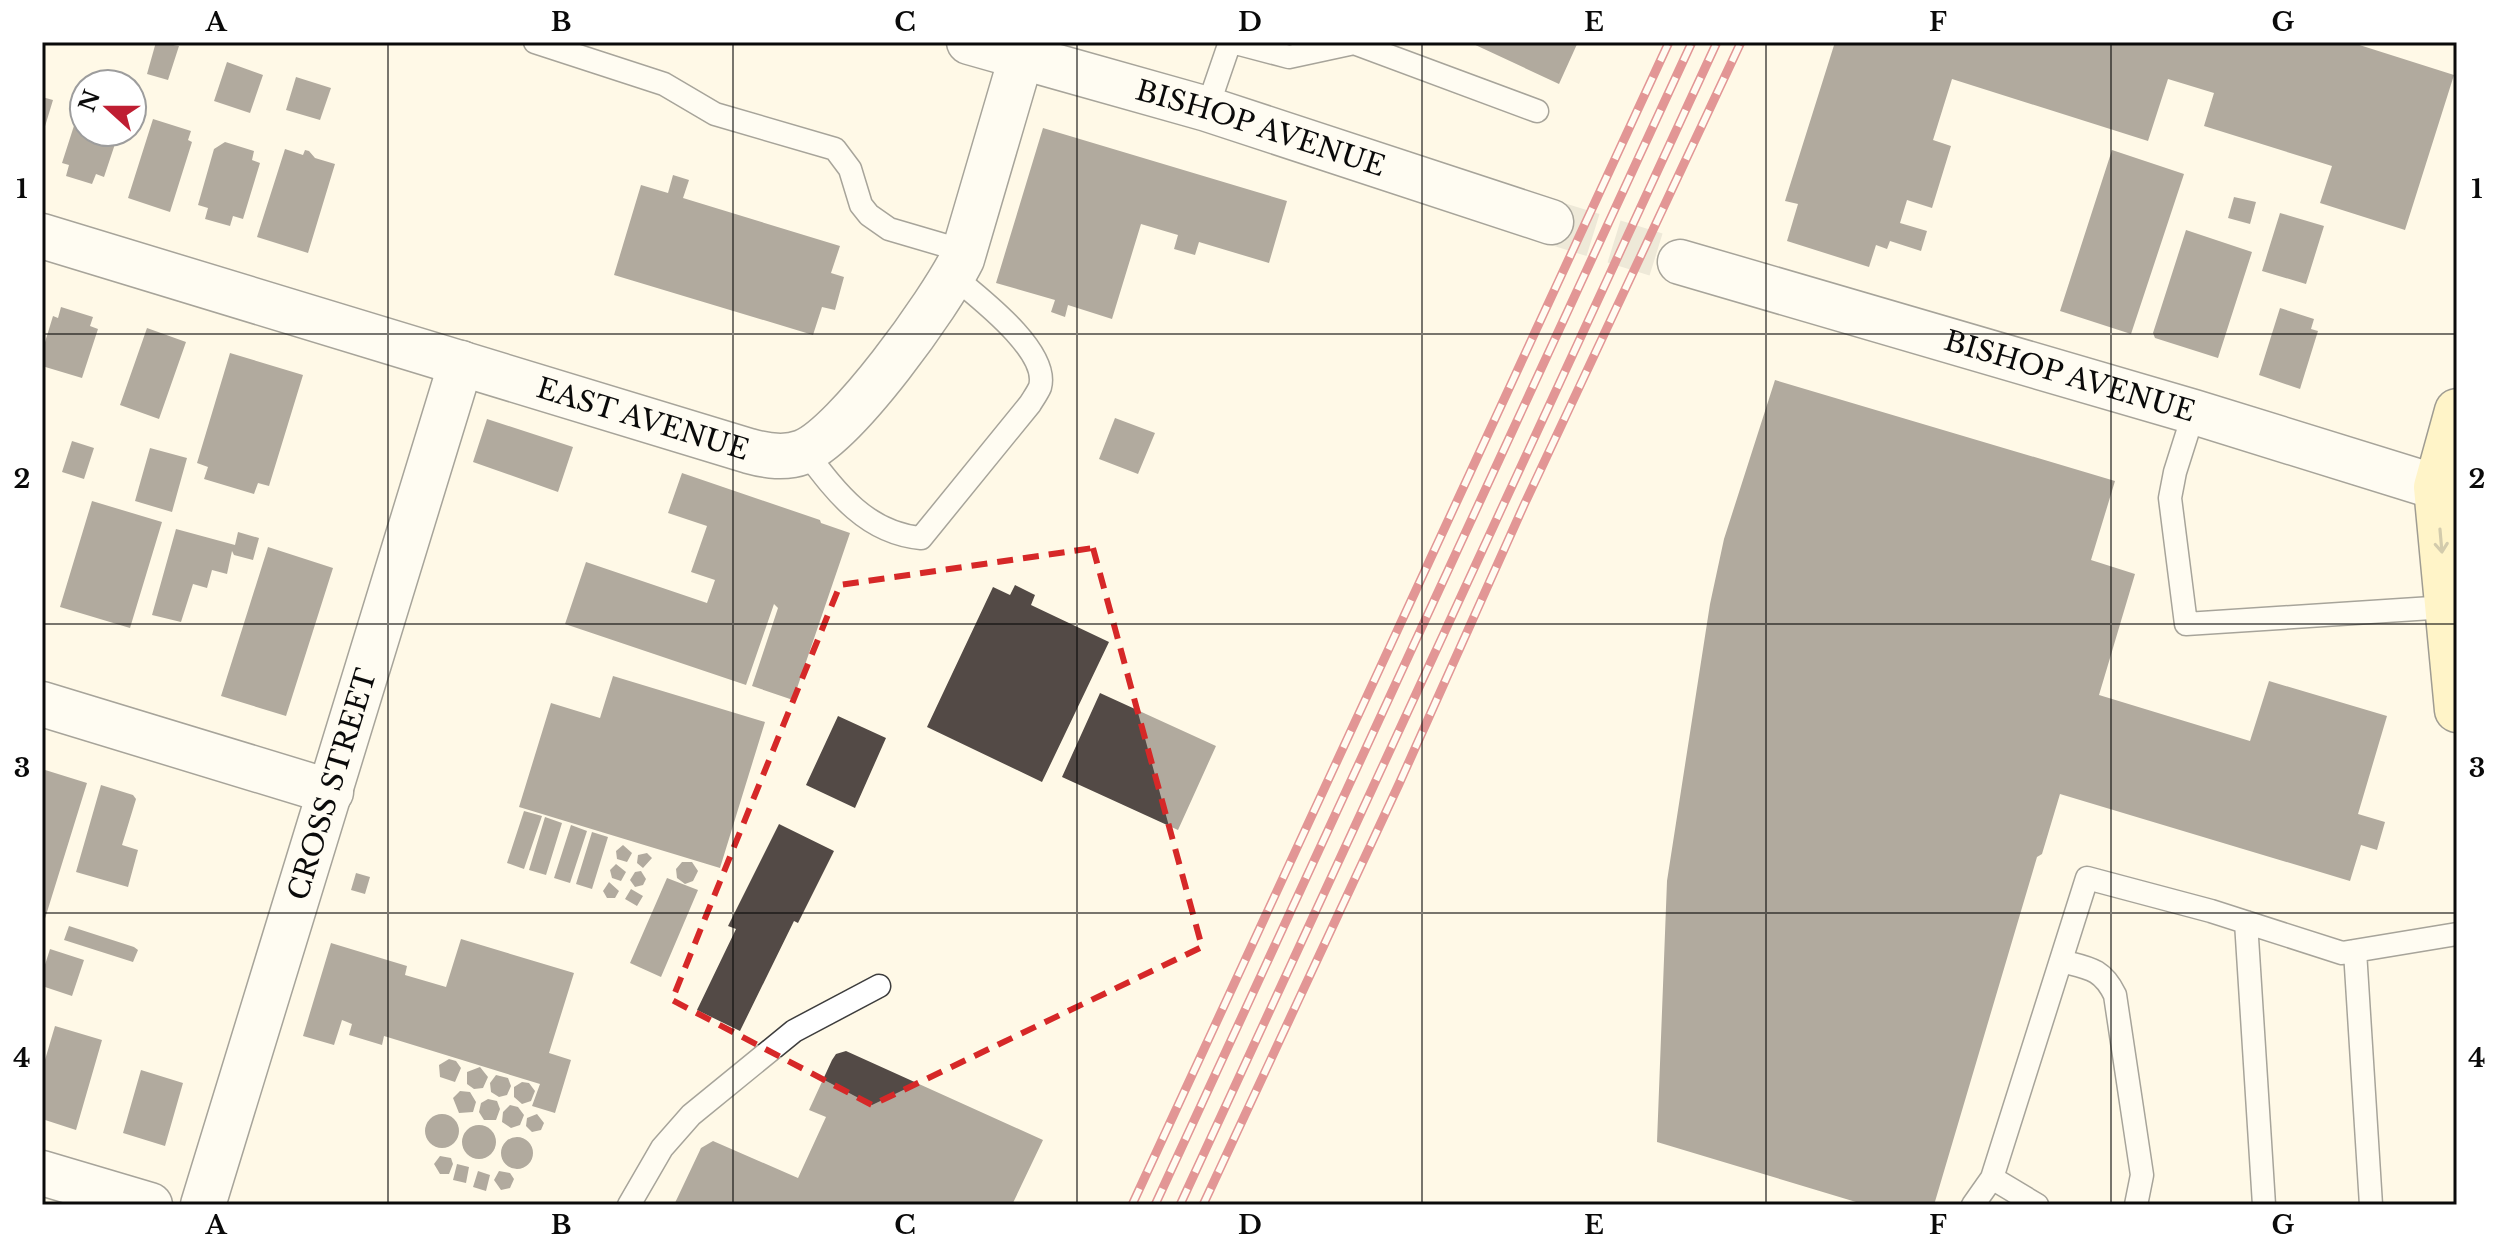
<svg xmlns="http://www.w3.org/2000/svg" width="2499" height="1247" font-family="'Libre Baskerville',serif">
<rect width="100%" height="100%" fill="#fff9e7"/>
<!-- building -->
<path fill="#534a46" d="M 156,42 L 179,46 L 168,80 L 147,74 Z
M 1469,42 L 1578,42 L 1559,84 Z
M 1835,42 L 2350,42 L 2454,75 L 2405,230 L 2320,203 L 2332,166 L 2204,126 L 2214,93 L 2168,79 L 2148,141 L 1952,79 L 1933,140 L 1951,146 L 1932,208 L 1907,200 L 1900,223 L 1927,231 L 1921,251 L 1890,241 L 1887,249 L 1876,245 L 1869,267 L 1787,241 L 1798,204 L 1785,201 Z
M 227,62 L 263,75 L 250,113 L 214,101 Z
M 296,77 L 331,88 L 320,120 L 286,110 Z
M 42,97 L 53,100 L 43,133 L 42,133 Z
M 80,107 L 84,108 L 84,132 L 119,132 L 104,177 L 96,174 L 92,184 L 66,176 L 69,165 L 62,163 Z
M 153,119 L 191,131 L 188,140 L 192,142 L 170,212 L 128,198 Z
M 1043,128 L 1287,201 L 1269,263 L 1199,242 L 1195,255 L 1174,249 L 1178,235 L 1141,224 L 1112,319 L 1068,305 L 1065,317 L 1051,312 L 1055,300 L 996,283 Z
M 225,142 L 254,151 L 252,160 L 260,163 L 243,219 L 233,216 L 230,226 L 205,219 L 208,208 L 198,205 L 214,149 Z
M 285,149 L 303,155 L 305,150 L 309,151 L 315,158 L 335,164 L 308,253 L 257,237 Z
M 2112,150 L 2184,174 L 2131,334 L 2060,311 Z
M 673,175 L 689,180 L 683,198 L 840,246 L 831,273 L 844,277 L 835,310 L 822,307 L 813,335 L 614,275 L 641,185 L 668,193 Z
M 2234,197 L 2256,202 L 2250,224 L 2228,218 Z
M 2280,213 L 2324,226 L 2306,284 L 2262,271 Z
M 2186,230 L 2252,252 L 2218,358 L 2155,338 L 2153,333 Z
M 61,307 L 93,317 L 90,326 L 98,329 L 82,378 L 42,366 L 42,352 L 53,316 L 58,318 Z
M 2280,308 L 2314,319 L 2311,329 L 2318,331 L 2300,389 L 2259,375 Z
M 147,328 L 186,342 L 159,419 L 120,405 Z
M 230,353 L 303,375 L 269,486 L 258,483 L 254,494 L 204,479 L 208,467 L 197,463 Z
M 1775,380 L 2115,481 L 2091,560 L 2135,574 L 2099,695 L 2250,741 L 2269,681 L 2387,716 L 2358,814 L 2385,822 L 2377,850 L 2361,845 L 2350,881 L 2060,794 L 2042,854 L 2037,857 L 1934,1205 L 1866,1205 L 1657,1142 L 1667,881 L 1710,604 L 1724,539 Z
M 1115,418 L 1155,433 L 1138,474 L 1099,459 Z
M 487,419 L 573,447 L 558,492 L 473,462 Z
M 72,441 L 94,448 L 84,479 L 62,472 Z
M 150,448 L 187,458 L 172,512 L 135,501 Z
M 682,473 L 820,520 L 821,523 L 850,533 L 793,700 L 752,686 L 778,608 L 774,604 L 746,685 L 565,624 L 586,562 L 707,603 L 715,580 L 691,572 L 707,526 L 668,513 Z
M 92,501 L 162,522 L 130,628 L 60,607 Z
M 176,529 L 235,545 L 238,532 L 259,538 L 253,560 L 234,555 L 232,551 L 227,574 L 212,570 L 207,588 L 193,584 L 181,622 L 152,615 Z
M 268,547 L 333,568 L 286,716 L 221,696 Z
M 1015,585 L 1035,595 L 1031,605 L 1109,642 L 1042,782 L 927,727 L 993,587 L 1010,595 Z
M 613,676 L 765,722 L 720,868 L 519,807 L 551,703 L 600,718 Z
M 1100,693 L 1216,746 L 1178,830 L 1062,777 Z
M 838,716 L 886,738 L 855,808 L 806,785 Z
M 42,769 L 87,783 L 43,925 L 42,925 Z
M 101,785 L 133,795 L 136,799 L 122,845 L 138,850 L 128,887 L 76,872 Z
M 524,811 L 542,816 L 524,869 L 507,863 Z
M 545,817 L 562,823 L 546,875 L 529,870 Z
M 779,824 L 834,851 L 798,923 L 794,921 L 740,1031 L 697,1010 L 736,929 L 728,926 Z
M 571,825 L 587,831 L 570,883 L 554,878 Z
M 592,832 L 608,837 L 592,889 L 576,884 Z
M 623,845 L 632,853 L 627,862 L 617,859 L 616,851 Z
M 647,853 L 652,858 L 643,868 L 637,863 L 638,855 Z
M 682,862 L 692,862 L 698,871 L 693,881 L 685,884 L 677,878 L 676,869 Z
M 616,864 L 626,872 L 621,881 L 612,878 L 610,870 Z
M 641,871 L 646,879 L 643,885 L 635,887 L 630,880 L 635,872 Z
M 356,873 L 370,877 L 365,894 L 351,890 Z
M 667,878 L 698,890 L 661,977 L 630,963 Z
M 609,882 L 619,891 L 615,898 L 607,898 L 603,891 Z
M 631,889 L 643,896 L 637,906 L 625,899 Z
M 69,926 L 134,947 L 138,950 L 133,962 L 64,940 Z
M 461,939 L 574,973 L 549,1053 L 571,1060 L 555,1113 L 532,1106 L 540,1084 L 384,1036 L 382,1045 L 349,1035 L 352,1024 L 342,1020 L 334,1045 L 303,1036 L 331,943 L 407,966 L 405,975 L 446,987 Z
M 50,949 L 84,960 L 72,996 L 42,986 L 42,974 Z
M 55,1026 L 102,1040 L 76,1130 L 42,1119 L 42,1070 Z
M 846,1051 L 1043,1140 L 1012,1205 L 674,1205 L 701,1148 L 713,1141 L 798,1178 L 826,1117 L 809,1110 L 832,1060 L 836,1054 Z
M 449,1059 L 456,1061 L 461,1068 L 455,1082 L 440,1077 L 439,1065 Z
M 480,1067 L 488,1077 L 483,1088 L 474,1089 L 467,1084 L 467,1072 Z
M 141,1070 L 183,1083 L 165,1146 L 123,1133 Z
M 496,1075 L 508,1078 L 511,1086 L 507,1095 L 499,1097 L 491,1092 L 490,1083 Z
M 522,1082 L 529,1083 L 535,1091 L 531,1101 L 522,1104 L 514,1097 L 514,1087 Z
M 460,1091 L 470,1092 L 476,1102 L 473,1112 L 459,1113 L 453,1098 Z
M 488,1099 L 497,1101 L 500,1109 L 496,1120 L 484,1120 L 479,1112 L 481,1103 Z
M 510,1105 L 518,1107 L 524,1115 L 520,1125 L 511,1128 L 502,1122 L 503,1112 Z
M425 1131a17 17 0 1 1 34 0a17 17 0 1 1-34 0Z
M 537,1114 L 544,1123 L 541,1130 L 532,1132 L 526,1126 L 527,1118 Z
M462 1142a17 17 0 1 1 34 0a17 17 0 1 1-34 0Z
M501 1153a16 16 0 1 1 32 0a16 16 0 1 1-32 0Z
M 440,1156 L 451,1158 L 453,1164 L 449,1174 L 440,1174 L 434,1164 Z
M 457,1164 L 469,1167 L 466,1183 L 453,1180 Z
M 478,1171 L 490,1175 L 486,1191 L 473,1187 Z
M 499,1171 L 510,1173 L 514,1179 L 510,1188 L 501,1190 L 494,1180 Z"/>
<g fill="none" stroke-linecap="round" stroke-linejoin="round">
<!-- tertiary-tunnel -->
<path stroke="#dad5c6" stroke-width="44" stroke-dasharray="44 22" stroke-linecap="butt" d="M 1551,222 L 1680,262"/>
<!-- service casing -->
<g stroke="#3d3d3d" stroke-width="25">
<path id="service" d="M 535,42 L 664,84 L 715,114 L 835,149 L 850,169 L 861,205 L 869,215 L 889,229 L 964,251
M 1232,42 L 1289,57 L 1354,43 L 1537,111
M 1207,109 L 1230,42
M 2194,412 L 2175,472 L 2170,498 L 2186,624 L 2447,607
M 805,451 C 836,492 866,533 921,538 L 1030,404 C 1033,399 1038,392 1040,387 C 1050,351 978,297 953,276
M 2246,922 L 2264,1205
M 2355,951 L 2371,1205
M 2061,961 C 2088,968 2102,968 2115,995 L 2142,1175 L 2136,1205
M 1992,1178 L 2037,1205
M 629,1205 L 662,1148 L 691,1115 L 794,1031 L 879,986
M 1973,1205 L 1992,1178 L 2087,878 L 2211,911 L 2342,953 L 2457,934"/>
</g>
<!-- minor casing -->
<g stroke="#3d3d3d" stroke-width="47">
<g id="minor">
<path id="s1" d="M 42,236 L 749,451 C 767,456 785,459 803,452 C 847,434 940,303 962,259 L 1021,58"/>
<path d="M 42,704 L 331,792"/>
<path d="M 42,1173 L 150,1205"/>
<path id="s2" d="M 203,1205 L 461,363"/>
</g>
</g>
<!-- tertiary casing -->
<g stroke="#3d3d3d" stroke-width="47">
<g id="tertiary">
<path id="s3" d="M 969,42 L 1207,109 L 1551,222"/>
<path id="s4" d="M 1680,262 L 2194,412 L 2436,487"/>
</g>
</g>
<!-- secondary casing -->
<g stroke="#2c2c2c" stroke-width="47">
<path id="secondary" d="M 2457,411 L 2436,487 L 2457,710"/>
</g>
<!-- service -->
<use href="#service" stroke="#fff" stroke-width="22"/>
<!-- minor -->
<use href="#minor" stroke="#fff" stroke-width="44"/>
<!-- tertiary -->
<use href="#tertiary" stroke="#fff" stroke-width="44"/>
<!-- secondary -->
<use href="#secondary" stroke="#ffeea2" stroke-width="44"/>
<!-- rail casing -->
<g stroke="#bf1e32" stroke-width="9">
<path id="rail" d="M 1132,1205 L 1669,42
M 1155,1205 L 1692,42
M 1180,1205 L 1717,42
M 1203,1205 L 1399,784 L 1524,505 L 1741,42"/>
</g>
<!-- rail -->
<use href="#rail" stroke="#fff" stroke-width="6" stroke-dasharray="18" stroke-linecap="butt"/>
</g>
<!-- one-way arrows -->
<defs><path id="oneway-shaft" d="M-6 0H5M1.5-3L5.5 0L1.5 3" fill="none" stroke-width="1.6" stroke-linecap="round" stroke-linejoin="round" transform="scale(2)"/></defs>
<use stroke="#9d9365" href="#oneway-shaft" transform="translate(2441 541) rotate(85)"/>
<!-- marked area -->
<path d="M0 0H2499V1247H0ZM 1093,548 L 1202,947 L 872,1105 L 672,1000 L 840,585 Z" fill="#fff9e7" fill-opacity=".55" fill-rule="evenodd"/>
<path fill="none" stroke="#d62828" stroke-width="6" stroke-dasharray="16 10" stroke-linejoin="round" d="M 1093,548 L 1202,947 L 872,1105 L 672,1000 L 840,585 Z"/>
<!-- grid -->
<path fill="none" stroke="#0a0a0a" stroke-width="2" stroke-opacity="0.55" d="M 388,42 L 388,1205M 733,42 L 733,1205M 1077,42 L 1077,1205M 1422,42 L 1422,1205M 1766,42 L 1766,1205M 2111,42 L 2111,1205M 42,334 L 2457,334M 42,624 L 2457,624M 42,913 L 2457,913"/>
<g text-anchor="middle" stroke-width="8" stroke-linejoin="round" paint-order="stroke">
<!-- street labels -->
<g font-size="28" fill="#0a0a0a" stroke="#fff">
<text dy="10" stroke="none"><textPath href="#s3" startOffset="304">BISHOP AVENUE</textPath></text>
<text dy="10" stroke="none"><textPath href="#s4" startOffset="406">BISHOP AVENUE</textPath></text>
<text dy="10" stroke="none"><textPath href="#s1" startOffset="628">EAST AVENUE</textPath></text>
<text dy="10" stroke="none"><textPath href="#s2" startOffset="440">CROSS STREET</textPath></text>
</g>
</g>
<!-- border -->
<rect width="2499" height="1247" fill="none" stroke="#ffffff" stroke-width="88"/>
<!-- north arrow -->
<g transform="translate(108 108) rotate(291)"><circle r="38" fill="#ffffff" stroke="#9d9d9d" stroke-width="2"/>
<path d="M0-6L14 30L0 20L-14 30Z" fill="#bf1e32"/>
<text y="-12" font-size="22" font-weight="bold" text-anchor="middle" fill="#0a0a0a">N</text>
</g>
<rect x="44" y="44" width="2411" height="1159" fill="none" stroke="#0a0a0a" stroke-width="3"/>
<g font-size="26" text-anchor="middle" font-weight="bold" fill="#0a0a0a">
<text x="216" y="31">A</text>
<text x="561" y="31">B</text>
<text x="905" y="31">C</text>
<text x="1250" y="31">D</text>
<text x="1594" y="31">E</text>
<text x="1938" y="31">F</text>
<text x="2283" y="31">G</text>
<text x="22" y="198">1</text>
<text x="2477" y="198">1</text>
<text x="22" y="488">2</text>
<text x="2477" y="488">2</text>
<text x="22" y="777">3</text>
<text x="2477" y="777">3</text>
<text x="22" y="1067">4</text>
<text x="2477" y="1067">4</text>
<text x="216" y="1234">A</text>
<text x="561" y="1234">B</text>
<text x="905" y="1234">C</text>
<text x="1250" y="1234">D</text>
<text x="1594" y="1234">E</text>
<text x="1938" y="1234">F</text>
<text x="2283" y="1234">G</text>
</g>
</svg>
